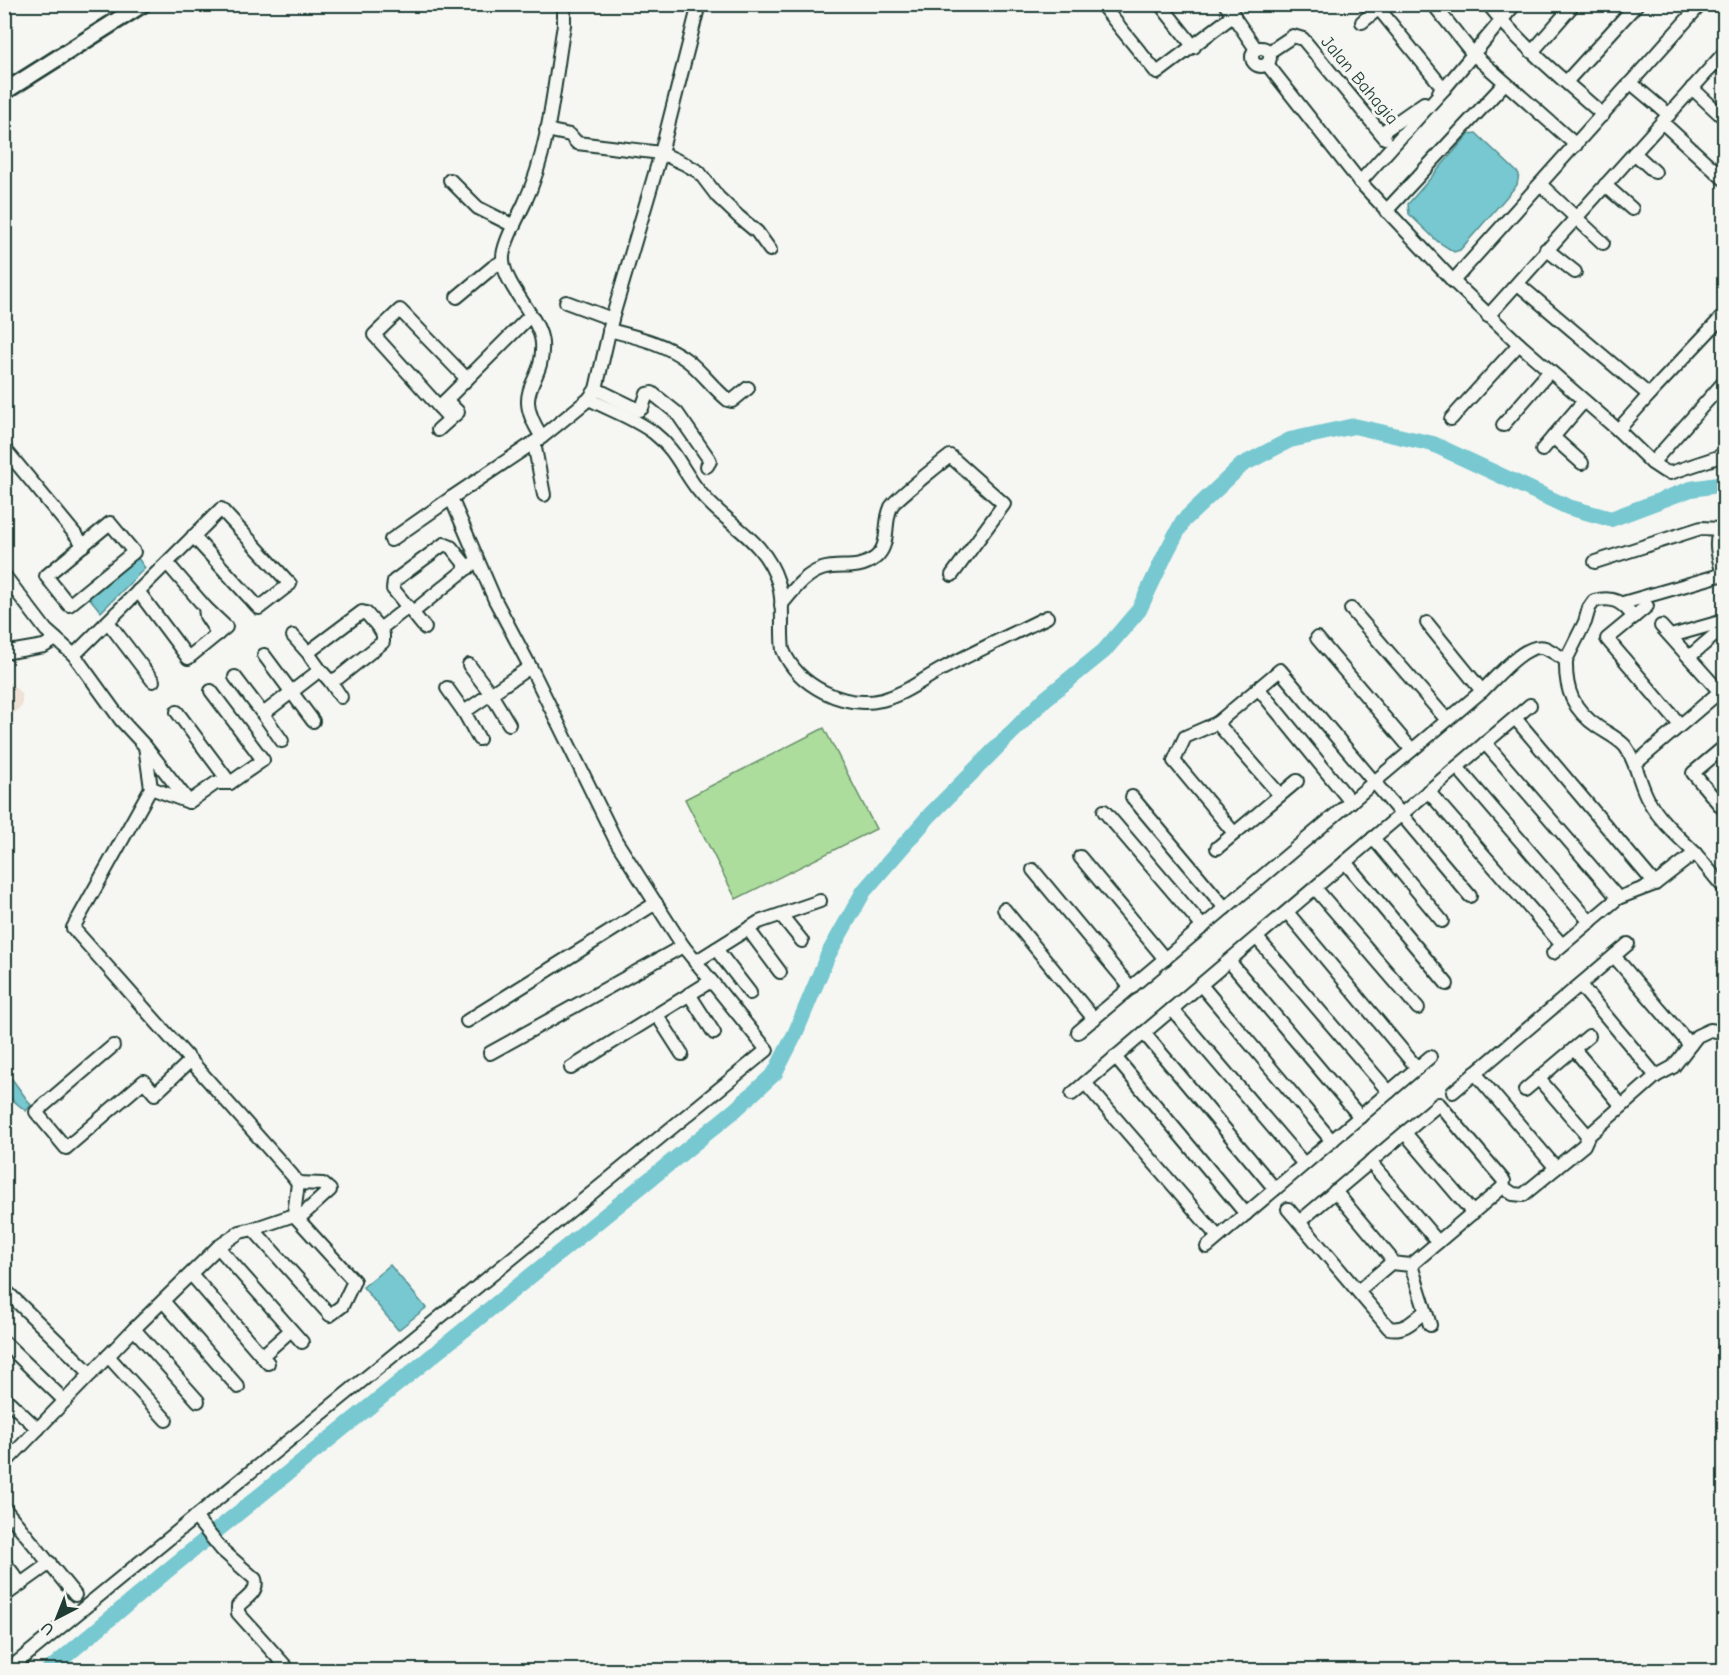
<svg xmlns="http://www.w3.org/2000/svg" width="1729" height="1675" font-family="'Comic Neue',sans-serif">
  <rect width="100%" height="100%" fill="#f6f6f2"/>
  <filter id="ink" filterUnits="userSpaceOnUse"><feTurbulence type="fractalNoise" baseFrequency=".0167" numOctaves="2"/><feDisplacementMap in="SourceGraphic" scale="12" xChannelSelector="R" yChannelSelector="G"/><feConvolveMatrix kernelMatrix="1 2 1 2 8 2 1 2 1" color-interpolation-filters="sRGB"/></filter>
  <g filter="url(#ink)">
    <path fill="#efe1d5" d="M4 678 22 694V706L5 721Z"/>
    <path fill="#acdd9d" stroke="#668d68" stroke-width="1.5" d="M824 728 876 829 736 899 685 799Z"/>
    <g fill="#77c8d0" stroke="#549092" stroke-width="1.5">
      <path d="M1476 133 1519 174 1517 185 1460 250 1454 252 1437 241 1409 214 1408 204 1469 134Z"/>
      <path d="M135 554 145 568 101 612 87 595Z"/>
      <path d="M4 1068 31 1105 26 1111 5 1094Z"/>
      <path d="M390 1265 426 1308 398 1330 363 1287Z"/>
    </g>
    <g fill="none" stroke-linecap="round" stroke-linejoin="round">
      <path stroke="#77c8d0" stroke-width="16" d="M49 1670 168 1570 734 1111 775 1073 795 1034 828 955 864 891 930 815 1045 699 1104 651 1139 610 1166 553 1183 521 1242 465 1290 440 1354 426 1433 444 1568 507 1611 519 1691 489 1724 484"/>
      <defs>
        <g id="minor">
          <path d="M1101 4 1157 73 1234 15"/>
          <path d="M1160 4 1194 47"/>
          <path d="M1225 4 1256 49"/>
          <path d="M1433 4 1473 54 1576 145"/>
          <path d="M1488 4C1521 46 1564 80 1603 115"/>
          <path d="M1379 9 1444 89 1439 92"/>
          <path d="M1362 22 1384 4"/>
          <circle cx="1261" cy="57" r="9"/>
          <path d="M1269 52 1293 36 1303 39 1385 138"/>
          <path d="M1532 52 1574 4"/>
          <path d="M1267 64 1360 182 1453 281 1519 344 1618 430 1652 463 1724 382"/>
          <path d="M1566 82 1637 4"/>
          <path d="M1631 83 1669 115"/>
          <path d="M1692 88 1724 118"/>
          <path d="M1663 123 1724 179"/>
          <path d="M546 130 570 135 577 143 661 153 685 164 699 172 718 197 739 217 757 232 770 250"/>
          <path d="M1381 133 1424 103"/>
          <path d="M1634 153 1655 172"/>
          <path d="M450 180 478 208 514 226"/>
          <path d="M1360 182 1444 89 1515 4"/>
          <path d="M1541 185 1603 243"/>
          <path d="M1605 185 1632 209"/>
          <path d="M1386 211 1505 83"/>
          <path d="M1546 249 1575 272"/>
          <path d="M1453 281 1701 4"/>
          <path d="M1518 284 1649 395 1724 315"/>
          <path d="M457 297 493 267 503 261"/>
          <path d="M566 302 612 319"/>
          <path d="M1488 316 1724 53"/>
          <path d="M609 330C636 337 665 343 688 361 702 372 713 388 728 400L732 401 748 388"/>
          <path d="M596 389 639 410 642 408 647 394 652 393 677 413 709 459 710 461 707 466"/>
          <path d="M589 399C610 410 634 418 654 433 676 450 682 470 698 490 725 525 763 536 778 582 785 603 780 628 783 650 798 686 844 709 882 700 905 694 923 679 944 668 978 650 1013 634 1047 617"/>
          <path d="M439 407 530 316"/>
          <path d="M450 419 374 335 400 310 467 379"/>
          <path d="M1451 419 1519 344"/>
          <path d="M1503 425 1549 372"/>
          <path d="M438 430 458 412 446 400"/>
          <path d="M1618 430 1649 395"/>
          <path d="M542 437 589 399 596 389 612 319 661 153 699 4"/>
          <path d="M1553 437 1582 463"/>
          <path d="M534 443 544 495"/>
          <path d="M4 448 84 545"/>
          <path d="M1542 450 1584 401"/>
          <path d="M1652 463 1664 471 1670 473 1724 455"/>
          <path d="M110 523 134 552 69 605 46 576Z"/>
          <path d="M391 540 451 498"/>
          <path d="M1595 562 1701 528 1720 529"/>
          <path d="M167 563 205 607 206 616 218 634"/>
          <path d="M4 575 46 630 74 655 121 720 145 746 189 802 216 783H230L263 760 211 691"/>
          <path d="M1723 575C1719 558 1711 538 1724 525"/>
          <path d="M138 591 188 658 226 627 205 607"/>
          <path d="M1623 603 1724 574"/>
          <path d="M781 605C793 591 804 575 822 569 841 563 856 572 875 558 891 545 883 524 891 507 894 500 941 463 950 456L1004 504 952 575"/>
          <path d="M1647 606 1607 639 1680 725"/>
          <path d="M1351 609 1447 720"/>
          <path d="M413 612 472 564"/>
          <path d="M108 622 153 681"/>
          <path d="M1427 623 1482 691"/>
          <path d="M1661 626 1720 692"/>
          <path d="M425 628 393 589 394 581 444 544 451 547 468 568"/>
          <path d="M293 636 309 654"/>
          <path d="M1671 636 1724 621"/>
          <path d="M1317 638 1412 750"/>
          <path d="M4 647 9 652 44 646 56 639"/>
          <path d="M74 655 221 509 290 584 259 608 193 536"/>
          <path d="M264 655 313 721"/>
          <path d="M1689 657 1724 627"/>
          <path d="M1566 660 1585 622 1589 608 1594 601C1614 596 1622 602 1634 617"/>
          <path d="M469 665 491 694 509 724"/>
          <path d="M320 670 310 656V651L362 612 366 613 380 629"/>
          <path d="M235 677 263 714"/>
          <path d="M330 681 341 697"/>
          <path d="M447 688 464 712"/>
          <path d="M1258 688 1351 802"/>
          <path d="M177 712 230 783"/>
          <path d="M1515 718 1655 884"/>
          <path d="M1217 723 1280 795"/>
          <path d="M479 739 464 712 530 667"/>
          <path d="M282 741 263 714 320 670 330 681 338 678 383 642V635L380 629 408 607"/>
          <path d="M1485 743 1618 898"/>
          <path d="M1724 747 1693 773 1724 810"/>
          <path d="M1635 764 1724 688"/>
          <path d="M1457 767 1590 922"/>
          <path d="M151 788 189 802"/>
          <path d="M1428 791 1562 945"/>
          <path d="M1132 797 1225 908"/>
          <path d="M1104 811 1203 927"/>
          <path d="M1234 833 1174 761 1185 737 1217 723 1280 670 1470 896"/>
          <path d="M1373 838 1442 921"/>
          <path d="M1217 848 1297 781"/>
          <path d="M1080 857 1165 959"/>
          <path d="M1345 862 1447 984"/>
          <path d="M1033 870 1131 988"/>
          <path d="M1315 888 1418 1008"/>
          <path d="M1004 909 1094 1019"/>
          <path d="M1287 912 1417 1068"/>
          <path d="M781 915 802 941"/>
          <path d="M748 929 780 972"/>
          <path d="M1257 938 1389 1092"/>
          <path d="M716 949 750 993"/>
          <path d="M1553 953 1618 898 1655 884 1695 853 1724 888"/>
          <path d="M1614 956 1690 1045"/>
          <path d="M1229 961 1360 1117"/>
          <path d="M695 962 759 922 820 901"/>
          <path d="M1201 985 1332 1141"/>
          <path d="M1580 985 1656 1076"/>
          <path d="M689 994 714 1033"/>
          <path d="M1172 1009 1304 1164"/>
          <path d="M657 1015 682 1054"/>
          <path d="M467 1021 656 903"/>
          <path d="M1078 1032 1482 691C1496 678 1526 641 1545 648 1552 651 1559 656 1566 660 1565 690 1573 710 1598 727 1607 733 1618 738 1625 746 1637 762 1639 784 1649 801 1660 821 1679 837 1695 853"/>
          <path d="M1144 1033 1275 1189"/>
          <path d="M113 1046 36 1112 66 1148 144 1081 155 1094 190 1061"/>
          <path d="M1574 1049 1622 1106"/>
          <path d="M490 1053 683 946"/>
          <path d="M1115 1057 1246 1214"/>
          <path d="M571 1068 711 981"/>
          <path d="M1475 1073 1556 1168"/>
          <path d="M1539 1079 1588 1136"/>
          <path d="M1085 1083 1218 1237"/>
          <path d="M1525 1090 1589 1036"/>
          <path d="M1453 1092 1628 944"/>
          <path d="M1072 1094 1530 705"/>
          <path d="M1405 1133 1473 1213"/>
          <path d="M1370 1162 1438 1242"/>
          <path d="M298 1183 323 1184 330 1190 298 1219"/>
          <path d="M1503 1187 1513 1194 1523 1195 1584 1145 1588 1136 1656 1076 1673 1067 1697 1036 1710 1030 1724 1032"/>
          <path d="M1335 1191 1390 1257 1391 1263"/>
          <path d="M1288 1209 1389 1328C1405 1331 1413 1321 1425 1311"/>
          <path d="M1299 1222 1439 1104 1504 1181 1503 1187 1411 1265 1391 1263 1358 1291"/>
          <path d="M253 1229 294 1215"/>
          <path d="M218 1247 302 1342"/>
          <path d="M1207 1247 1430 1057"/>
          <path d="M1411 1265 1430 1325"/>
          <path d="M191 1274 268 1363"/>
          <path d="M4 1289 91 1374"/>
          <path d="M163 1301 238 1387"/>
          <path d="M134 1329 198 1401"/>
          <path d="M4 1342 65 1401"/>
          <path d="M108 1356 166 1420"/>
          <path d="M262 1356 291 1330"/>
          <path d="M4 1397 38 1429"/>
          <path d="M4 1464 134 1329 218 1247 240 1232 253 1229 330 1315 342 1306 354 1281 294 1215 298 1183 292 1175 73 928 151 788 145 746"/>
          <path d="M4 1508 75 1595"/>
          <path d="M195 1517 222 1550 255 1579C259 1591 246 1598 238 1606V1613L289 1670"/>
          <path d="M4 1562 21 1584"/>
          <path d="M4 1596 50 1563"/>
          <path d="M8 1670 767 1050 683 946 616 841 534 674 495 600 451 498 542 437C509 387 545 386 542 343 540 317 506 289 503 261 501 246 519 216 525 202 550 148 554 83 564 25V4"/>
        </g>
        <path id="major" d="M4 92 143 4"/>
      </defs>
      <use href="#minor" stroke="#1f3d34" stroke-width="16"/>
      <use href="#major" stroke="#1f3d34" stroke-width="20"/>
      <use href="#minor" stroke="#f6f6f2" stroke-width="12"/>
      <use href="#major" stroke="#f6f6f2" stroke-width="15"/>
    </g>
  </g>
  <g text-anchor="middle" stroke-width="6" stroke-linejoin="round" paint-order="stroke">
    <g font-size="18" fill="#1f3d34" stroke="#f6f6f2">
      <text transform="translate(1360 80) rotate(50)" y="6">Jalan Bahagia</text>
    </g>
  </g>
  <rect width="1729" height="1675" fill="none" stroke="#f6f6f2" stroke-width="24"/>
  <rect x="12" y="12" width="1705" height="1651" fill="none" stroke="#1f3d34" stroke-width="2" filter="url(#ink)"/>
  <g transform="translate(57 1618) rotate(222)" stroke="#f6f6f2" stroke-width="4.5" paint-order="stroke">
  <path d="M0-4.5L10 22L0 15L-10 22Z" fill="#1f3d34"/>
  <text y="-9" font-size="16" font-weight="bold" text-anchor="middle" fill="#1f3d34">U</text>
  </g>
</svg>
